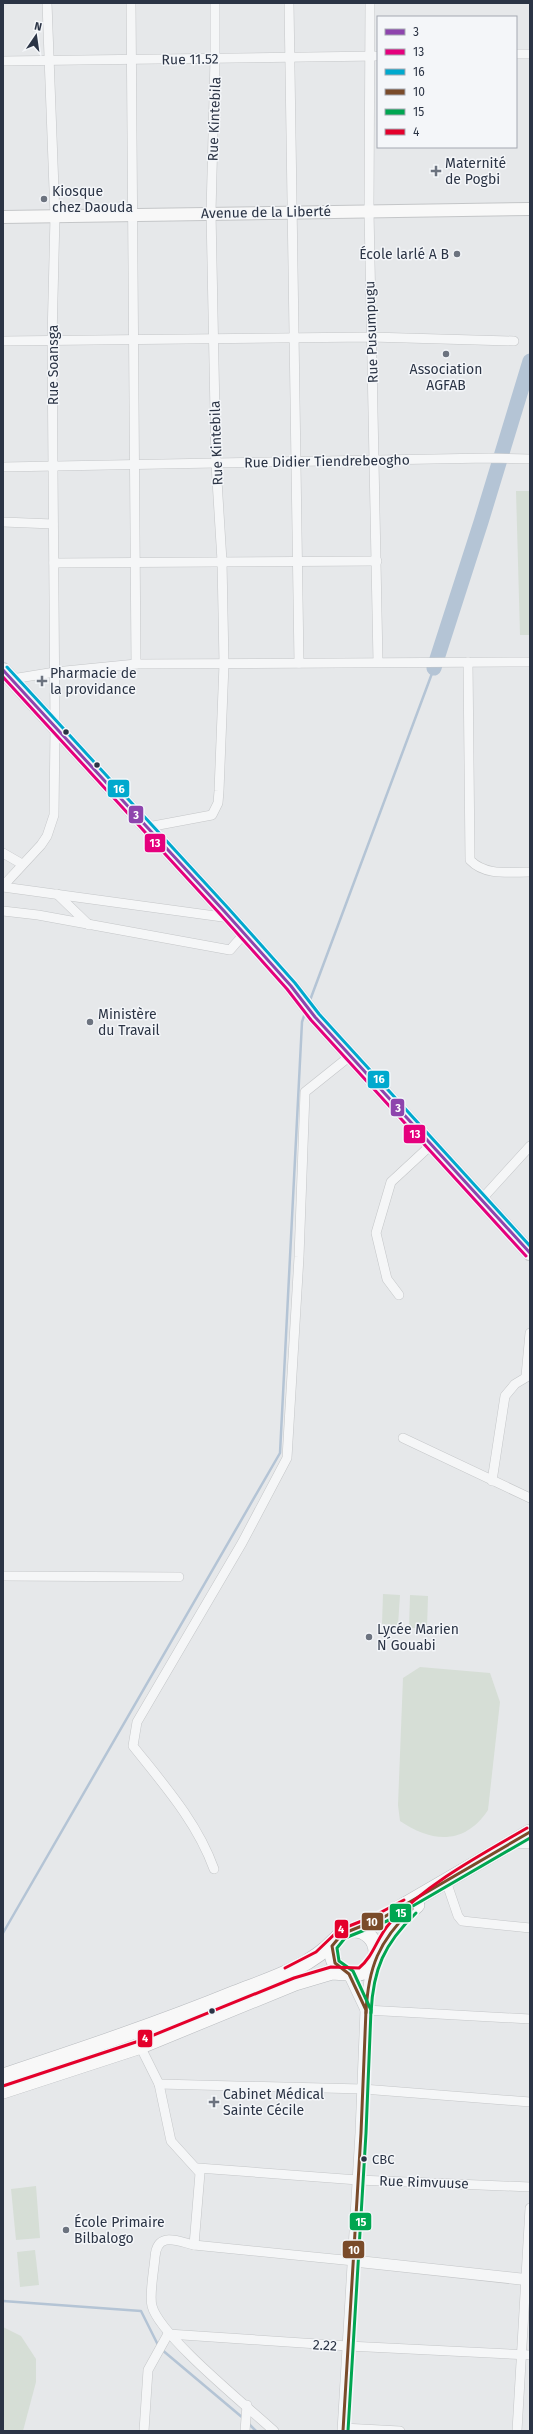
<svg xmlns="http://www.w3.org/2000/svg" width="533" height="2434" font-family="'Fira Sans',sans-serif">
  <rect width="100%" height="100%" fill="#e6e8ea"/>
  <g fill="#d6ded6">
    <path d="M516 491H530V635H520Z"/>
    <path d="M383 1594 400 1595 398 1625 382 1624Z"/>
    <path d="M410 1595 428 1596 427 1628H409Z"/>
    <path d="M420 1667 490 1673 500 1702 488 1810C465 1845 432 1843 400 1821L398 1805 403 1678Z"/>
    <path d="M36 2186 40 2238 16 2240 11 2189Z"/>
    <path d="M35 2250 39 2285 20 2287 17 2252Z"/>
    <path d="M3 2327 21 2336 36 2359V2382L23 2431H3Z"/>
  </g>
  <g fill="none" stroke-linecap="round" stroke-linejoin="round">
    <g stroke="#b4c4d5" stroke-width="2.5">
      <path d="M309 1003 434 668"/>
      <path d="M3 1933 280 1453 302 1022 305 1013"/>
      <path d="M3 2301 141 2311 158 2345"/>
      <path d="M161 2349 243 2418"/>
      <path d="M248 2423 256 2431"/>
    </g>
    <path stroke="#b4c4d5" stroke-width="15" d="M434 668 481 522 530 361"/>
    <defs>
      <g id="minor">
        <path d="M131 3 136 664"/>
        <path d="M289 3 299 663"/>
        <path d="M370 3 369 211 378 662"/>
        <path d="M516 54H530"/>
        <path d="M3 61 378 56"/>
        <path d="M3 341 371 337 514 341"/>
        <path d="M3 467 489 458 530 459"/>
        <path d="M3 522 53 524"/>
        <path d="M54 563 377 561"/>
        <path d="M468 662 470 860C485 876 509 872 530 872"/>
        <path d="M12 679 55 672 136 664 530 662"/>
        <path d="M148 827 212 815 218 803 219 791 224 664 222 561 216 464 211 212 215 59V3"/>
        <path d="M3 853 22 864"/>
        <path d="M3 886 41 845 47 836 54 815 55 727 52 339 55 216 47 3"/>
        <path d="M3 887 230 918"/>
        <path d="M57 894 89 925"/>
        <path d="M3 911 38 915 230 950 244 934"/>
        <path d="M481 1200 530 1146"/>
        <path d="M399 1295 387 1279 376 1233 391 1182 431 1145"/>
        <path d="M526 1376 530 1333"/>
        <path d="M403 1438 530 1498"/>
        <path d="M492 1481 505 1396 515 1384 530 1375"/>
        <path d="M3 1576 179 1577"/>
        <path d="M513 1843 530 1844"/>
        <path d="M214 1869C197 1822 164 1785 133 1746L137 1722 242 1543 287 1458 299 1257 305 1092 350 1056"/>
        <path d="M446 1881 458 1916 462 1921 530 1928"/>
        <path d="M366 2010 530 2019"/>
        <path d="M138 2042 159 2084 171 2141 200 2173 194 2245"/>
        <path d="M159 2084 363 2089 530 2102"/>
        <path d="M198 2168 358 2180 530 2187"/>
        <path d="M168 2334 348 2346 530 2355"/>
        <path d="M343 2428 400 2431"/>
        <path d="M144 2431 148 2370 168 2334"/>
        <path d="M245 2431 247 2405"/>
        <path d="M274 2431C247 2406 160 2336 152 2306 149 2295 154 2270 155 2257 157 2231 177 2241 194 2245L354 2261"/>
        <path d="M517 2431 530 2208"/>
      </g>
      <g id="tertiary">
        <path d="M349 1974 366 2010"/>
        <path d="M354 2261 530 2280"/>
        <path d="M343 2431 361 2133 366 2010 372 1964"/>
      </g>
      <path id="secondary" d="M3 217 530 209"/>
      <path id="primary" d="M3 670 224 911 291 986 315 1017 530 1253"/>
      <g id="trunk">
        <path d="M354 1930 384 1917 530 1832"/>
        <circle cx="354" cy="1952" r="22"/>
        <path d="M375 1956 393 1927 417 1905"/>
        <path d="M3 2076C81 2050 159 2024 235 1993 271 1979 309 1968 336 1939"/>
        <path d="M3 2091 141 2046 295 1983 332 1972 347 1973"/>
      </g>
    </defs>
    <use href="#minor" stroke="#c4c6c8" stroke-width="10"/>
    <use href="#tertiary" stroke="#c4c6c8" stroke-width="12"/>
    <use href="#secondary" stroke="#c4c6c8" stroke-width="14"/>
    <use href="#primary" stroke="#c2c5c8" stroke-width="16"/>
    <use href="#trunk" stroke="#b8bbbf" stroke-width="16"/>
    <use href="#minor" stroke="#f5f6f7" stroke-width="9"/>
    <use href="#tertiary" stroke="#f5f6f7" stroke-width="11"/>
    <use href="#secondary" stroke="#f8f8f8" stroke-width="12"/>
    <use href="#primary" stroke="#f8f8f8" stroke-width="14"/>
    <use href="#trunk" stroke="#f8f8f8" stroke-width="15"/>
    <defs>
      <path id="bus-1" d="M3 670 224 911 291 986 315 1017 530 1253"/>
      <path id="bus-2" d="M3 677 220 914 287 989 311 1020 526 1256"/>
      <path id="bus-3" d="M7 667 228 908 295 983 319 1014 530 1246"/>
      <g id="bus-4">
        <path d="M366 2013C368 1967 379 1941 412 1909"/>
        <path d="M343 2431 361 2133 366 2010 349 1974 335 1963 332 1946 342 1934 384 1917 530 1832"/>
      </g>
      <g id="bus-5">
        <path d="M371 2013C373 1969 384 1944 416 1913"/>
        <path d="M348 2431 366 2133 371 2010 353 1971 339 1961 337 1948 345 1938 387 1921 530 1838"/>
      </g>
      <g id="bus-6">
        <path d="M285 1968 316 1952 339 1930 372 1917 404 1900"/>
        <path d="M3 2086 139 2041 294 1978 331 1967 359 1968C374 1956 377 1937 390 1923 429 1882 479 1856 527 1828"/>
      </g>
    </defs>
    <use href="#bus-1" stroke="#f4f6f9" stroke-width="6"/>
    <use href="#bus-2" stroke="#f4f6f9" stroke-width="6"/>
    <use href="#bus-3" stroke="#f4f6f9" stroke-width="6"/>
    <use href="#bus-4" stroke="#f4f6f9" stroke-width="6"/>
    <use href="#bus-5" stroke="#f4f6f9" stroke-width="6"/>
    <use href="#bus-6" stroke="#f4f6f9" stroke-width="6"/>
    <use href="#bus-1" stroke="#8e44ad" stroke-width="3"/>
    <use href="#bus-2" stroke="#e5007d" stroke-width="3"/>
    <use href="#bus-3" stroke="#00a9ce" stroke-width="3"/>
    <use href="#bus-4" stroke="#7a4b2a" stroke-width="3"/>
    <use href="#bus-5" stroke="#00a651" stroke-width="3"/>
    <use href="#bus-6" stroke="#e4002b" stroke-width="3"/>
  </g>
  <g fill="#6c737f" stroke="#f4f6f9" stroke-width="1.5">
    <path d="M434 165h4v4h4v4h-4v4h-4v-4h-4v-4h4z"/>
    <circle cx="44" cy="199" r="4"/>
    <circle cx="457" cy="254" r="4"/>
    <circle cx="446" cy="354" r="4"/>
    <path d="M40 675h4v4h4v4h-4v4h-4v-4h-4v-4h4z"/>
    <circle cx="90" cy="1022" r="4"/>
    <circle cx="369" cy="1637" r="4"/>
    <path d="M212 2096h4v4h4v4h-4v4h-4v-4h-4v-4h4z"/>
    <circle cx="66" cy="2230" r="4"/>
  </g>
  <g fill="#2b3445" stroke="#f4f6f9" stroke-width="1.5">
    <circle cx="66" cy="732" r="3.5"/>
    <circle cx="97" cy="765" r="3.5"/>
    <circle cx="212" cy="2011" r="3.5"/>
    <circle cx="364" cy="2159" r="3.5"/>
  </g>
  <g text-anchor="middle" stroke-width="3" stroke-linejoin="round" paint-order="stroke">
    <g font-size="13" fill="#2b3445" stroke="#f4f6f9" text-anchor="start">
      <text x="372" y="2164">CBC</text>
    </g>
    <g font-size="14" fill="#2b3445" stroke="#f4f6f9">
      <text transform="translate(190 59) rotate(-1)" y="5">Rue 11.52</text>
      <text transform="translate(214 119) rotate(-88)" y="5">Rue Kintebila</text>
      <text transform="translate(266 212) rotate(-1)" y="5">Avenue de la Liberté</text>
      <text transform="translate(371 332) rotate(-92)" y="5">Rue Pusumpugu</text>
      <text transform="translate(53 365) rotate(-90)" y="5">Rue Soansga</text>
      <text transform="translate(216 443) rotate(-92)" y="5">Rue Kintebila</text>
      <text transform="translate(327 461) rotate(-1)" y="5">Rue Didier Tiendrebeogho</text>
      <text transform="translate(424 2182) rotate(2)" y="5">Rue Rimvuuse</text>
      <text transform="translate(325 2345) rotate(4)" y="5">2.22</text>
    </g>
    <g font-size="14" fill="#2b3445" stroke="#f4f6f9" text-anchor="start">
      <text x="445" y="168">Maternité<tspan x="445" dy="16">de Pogbi</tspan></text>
      <text x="52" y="196">Kiosque<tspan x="52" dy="16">chez Daouda</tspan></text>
      <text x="449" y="259" text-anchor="end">École larlé A B</text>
      <text x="446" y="374" text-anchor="middle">Association<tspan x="446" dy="16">AGFAB</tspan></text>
      <text x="50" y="678">Pharmacie de<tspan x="50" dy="16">la providance</tspan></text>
      <text x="98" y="1019">Ministère<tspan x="98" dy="16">du Travail</tspan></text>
      <text x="377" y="1634">Lycée Marien<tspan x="377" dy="16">N´Gouabi</tspan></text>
      <text x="223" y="2099">Cabinet Médical<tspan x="223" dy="16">Sainte Cécile</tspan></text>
      <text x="74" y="2227">École Primaire<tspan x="74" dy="16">Bilbalogo</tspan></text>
    </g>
  </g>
  <g stroke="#f4f6f9" stroke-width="1.5">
    <rect x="107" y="779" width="23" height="19" rx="4" fill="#00a9ce"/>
    <rect x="128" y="805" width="16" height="19" rx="4" fill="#8e44ad"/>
    <rect x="144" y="833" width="22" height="20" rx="4" fill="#e5007d"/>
    <rect x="367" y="1070" width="23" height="19" rx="4" fill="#00a9ce"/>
    <rect x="390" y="1098" width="15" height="19" rx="4" fill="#8e44ad"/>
    <rect x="403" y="1124" width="23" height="20" rx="4" fill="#e5007d"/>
    <rect x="389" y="1903" width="23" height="20" rx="4" fill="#00a651"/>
    <rect x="361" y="1912" width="23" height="19" rx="4" fill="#7a4b2a"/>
    <rect x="334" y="1919" width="15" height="20" rx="4" fill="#e4002b"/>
    <rect x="137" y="2029" width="16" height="19" rx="4" fill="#e4002b"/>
    <rect x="349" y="2212" width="23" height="19" rx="4" fill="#00a651"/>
    <rect x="342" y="2240" width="23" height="19" rx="4" fill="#7a4b2a"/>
  </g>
  <g font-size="11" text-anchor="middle" font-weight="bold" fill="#fff">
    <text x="119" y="793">16</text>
    <text x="136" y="819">3</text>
    <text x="155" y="847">13</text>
    <text x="379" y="1083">16</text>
    <text x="398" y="1112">3</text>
    <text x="415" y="1138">13</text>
    <text x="401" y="1917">15</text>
    <text x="372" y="1926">10</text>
    <text x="341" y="1933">4</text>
    <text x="145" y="2042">4</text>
    <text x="361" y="2226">15</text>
    <text x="354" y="2254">10</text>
  </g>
  <rect width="533" height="2434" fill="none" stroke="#2b3445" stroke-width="8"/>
  <rect x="377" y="16" width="140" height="132" fill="#f4f6f9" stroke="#a4a8b1"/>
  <rect x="385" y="29" width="20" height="6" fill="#8e44ad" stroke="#a4a8b1"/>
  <text x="413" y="36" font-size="12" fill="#2b3445">3</text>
  <rect x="385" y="49" width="20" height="6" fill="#e5007d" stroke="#a4a8b1"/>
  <text x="413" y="56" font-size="12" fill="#2b3445">13</text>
  <rect x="385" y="69" width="20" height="6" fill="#00a9ce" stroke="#a4a8b1"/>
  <text x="413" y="76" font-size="12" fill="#2b3445">16</text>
  <rect x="385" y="89" width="20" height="6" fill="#7a4b2a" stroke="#a4a8b1"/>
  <text x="413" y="96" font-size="12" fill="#2b3445">10</text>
  <rect x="385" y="109" width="20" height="6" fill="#00a651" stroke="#a4a8b1"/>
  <text x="413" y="116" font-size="12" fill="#2b3445">15</text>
  <rect x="385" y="129" width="20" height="6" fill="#e4002b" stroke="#a4a8b1"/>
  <text x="413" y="136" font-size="12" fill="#2b3445">4</text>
  <g transform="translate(36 36) rotate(13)" stroke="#f4f6f9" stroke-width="3" paint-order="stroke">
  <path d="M0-3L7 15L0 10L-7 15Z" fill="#2b3445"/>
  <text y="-6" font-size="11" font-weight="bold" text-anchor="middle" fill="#2b3445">N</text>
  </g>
</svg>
